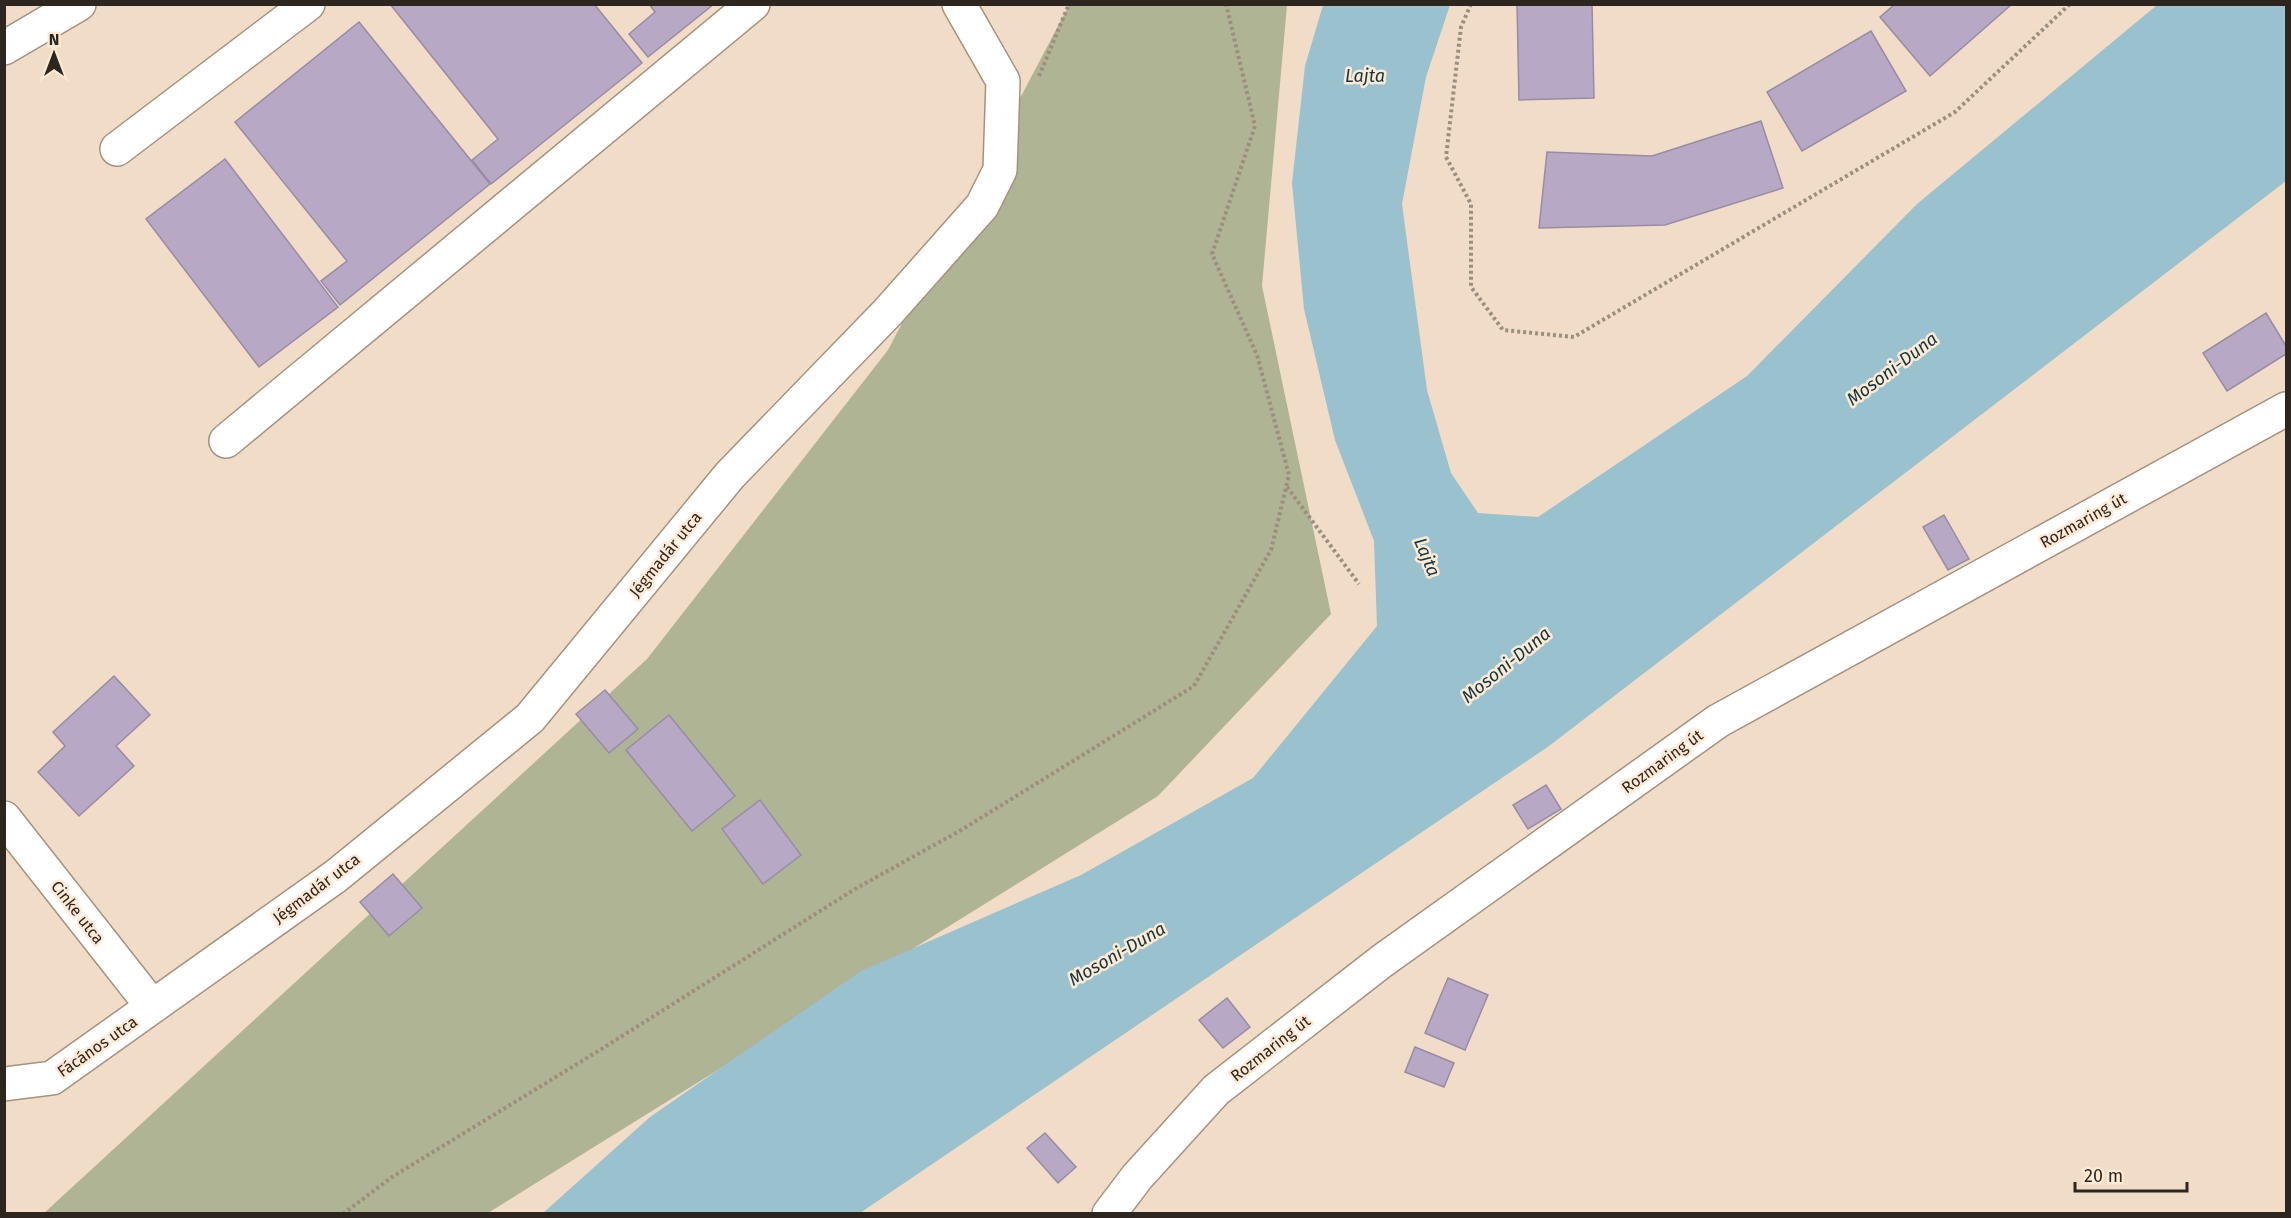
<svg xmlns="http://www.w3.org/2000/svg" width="2291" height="1218" font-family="'Fira Sans',sans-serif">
  <rect width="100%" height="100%" fill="#f1ddc7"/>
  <path fill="#afb494" d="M1069 5H1287L1262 286 1331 614 1158 796 488 1213 43 1214 647 659 888 350Z"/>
  <path fill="#9ac1ce" d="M1323 5H1450L1426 77 1402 204 1427 390 1451 473 1478 513 1538 517 1747 376 1917 204 2157 5H2286V181L1549 746 860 1213H543L650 1117 861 971 1081 875 1253 778 1377 626 1374 541 1335 440 1304 309 1292 183 1305 66Z"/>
  <g fill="#b7a8c6" stroke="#978ca3" stroke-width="1.5">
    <path d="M390 4H594L642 63 491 184 472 160 498 139Z"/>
    <path d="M649 4H714L648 57 629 34 655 12Z"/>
    <path d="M1517 4H1592L1594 98 1519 100Z"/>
    <path d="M1895 4H2012L1930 76 1880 17Z"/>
    <path d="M359 22 490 184 340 305 321 281 347 261 235 122Z"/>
    <path d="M1871 31 1906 91 1802 151 1767 92Z"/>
    <path d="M1761 121 1783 188 1665 225 1539 228 1547 152 1652 156Z"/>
    <path d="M225 159 338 307 259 367 146 219Z"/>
    <path d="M2266 313 2286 346V354L2227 391 2203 353Z"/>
    <path d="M1944 515 1969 559 1948 570 1923 527Z"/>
    <path d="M114 676 150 715 116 746 134 766 79 816 38 772 65 746 53 732Z"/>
    <path d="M605 690 638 729 609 753 576 714Z"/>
    <path d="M669 715 735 796 692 831 626 750Z"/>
    <path d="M1546 785 1561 809 1528 829 1513 805Z"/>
    <path d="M760 800 801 855 763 884 722 829Z"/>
    <path d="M393 874 422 908 389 936 360 902Z"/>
    <path d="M1448 978 1488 995 1465 1050 1425 1033Z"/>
    <path d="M1227 998 1250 1027 1223 1048 1199 1020Z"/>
    <path d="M1415 1047 1454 1063 1444 1087 1405 1072Z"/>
    <path d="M1045 1133 1076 1167 1058 1183 1027 1148Z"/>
  </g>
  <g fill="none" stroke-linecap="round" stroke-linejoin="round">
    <defs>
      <g id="minor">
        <path d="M4 48 79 4"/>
        <path d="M117 149 308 4"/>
        <path d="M226 441 753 4"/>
        <path d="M4 818 152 1006"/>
        <path d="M4 1084 52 1078 336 876 530 718 730 475 888 312 982 206 1000 170 1003 81 959 4"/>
        <path d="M1109 1214 1137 1177 1216 1090 1382 961 1718 721 2286 409"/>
      </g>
    </defs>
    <use href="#minor" stroke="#a5927e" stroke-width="36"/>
    <g stroke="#9c8e7e" stroke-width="4" stroke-dasharray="3 3" stroke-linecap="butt">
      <path d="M1471 4 1461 27 1446 157 1471 204V287L1503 330 1574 337 1955 112 2070 4"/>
      <path d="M1039 76 1069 4"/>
      <path d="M1287 487 1359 584"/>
      <path d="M343 1214 392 1177 600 1050 855 889 963 829 1194 686 1271 550 1289 475 1257 355 1212 254 1255 126 1226 4"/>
    </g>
    <use href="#minor" stroke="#fff" stroke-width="33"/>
  </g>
  <g text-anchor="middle" stroke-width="5" stroke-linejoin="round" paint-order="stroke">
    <g font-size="16" fill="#2d261e" stroke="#feead4">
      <text transform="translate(2083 520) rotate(-29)" y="6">Rozmaring út</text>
      <text transform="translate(665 554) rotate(-51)" y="6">Jégmadár utca</text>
      <text transform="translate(1662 761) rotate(-36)" y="6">Rozmaring út</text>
      <text transform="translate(316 888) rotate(-37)" y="6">Jégmadár utca</text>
      <text transform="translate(78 912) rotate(52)" y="6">Cinke utca</text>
      <text transform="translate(97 1046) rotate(-35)" y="6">Fácános utca</text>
      <text transform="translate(1270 1048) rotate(-38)" y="6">Rozmaring út</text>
    </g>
    <g font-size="18" font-style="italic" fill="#103640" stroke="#feead4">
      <text x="1365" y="82">Lajta</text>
      <text transform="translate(1892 369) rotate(-37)" y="6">Mosoni-Duna</text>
      <text transform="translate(1427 557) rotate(67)" y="6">Lajta</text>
      <text transform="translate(1506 665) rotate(-39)" y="6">Mosoni-Duna</text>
      <text transform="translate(1117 954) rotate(-30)" y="6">Mosoni-Duna</text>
    </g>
  </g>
  <rect width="2291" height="1218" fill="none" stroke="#2d261e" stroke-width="12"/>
  <g transform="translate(54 54)" stroke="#feead4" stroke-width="4.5" paint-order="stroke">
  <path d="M0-4.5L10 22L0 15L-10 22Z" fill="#2d261e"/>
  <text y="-9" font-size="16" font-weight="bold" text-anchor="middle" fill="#2d261e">N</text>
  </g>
  <path d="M2075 1182v9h112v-9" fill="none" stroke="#2d261e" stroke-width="3"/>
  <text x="2084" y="1182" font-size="18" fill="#2d261e" stroke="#feead4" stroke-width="4.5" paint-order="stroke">20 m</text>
</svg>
